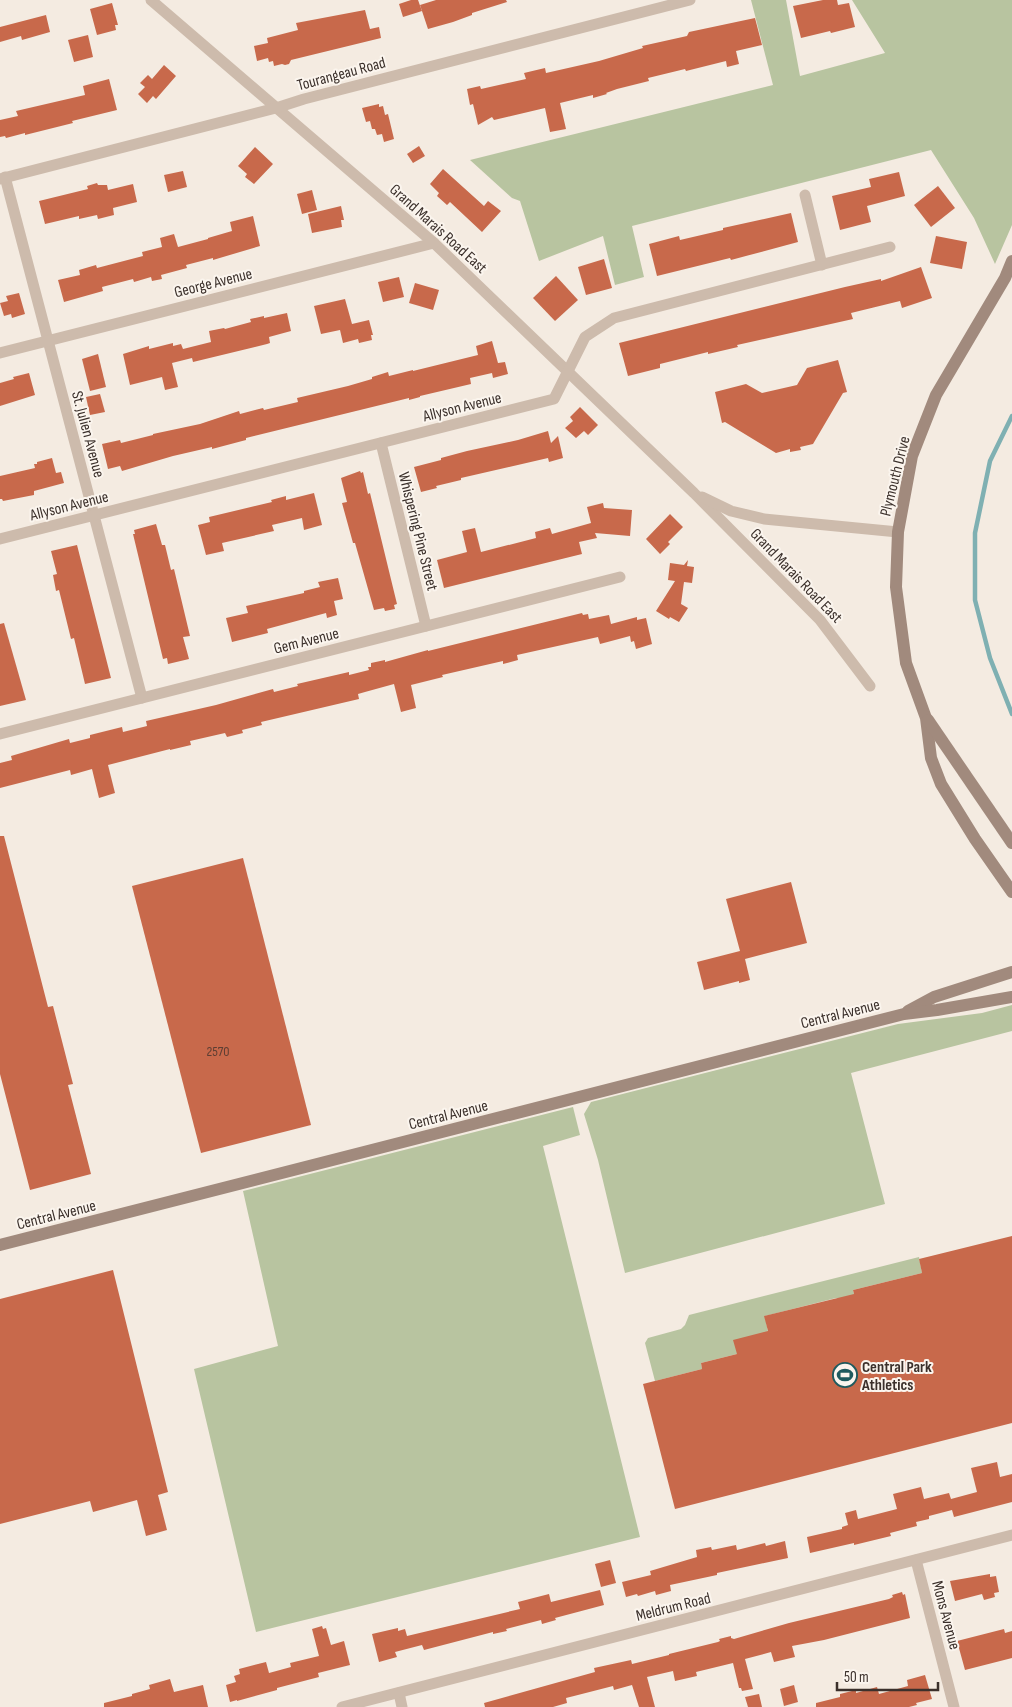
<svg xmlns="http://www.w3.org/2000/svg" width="1012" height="1707" font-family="'Sofia Sans Condensed',sans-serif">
  <rect width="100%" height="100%" fill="#f4ebe1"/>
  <g fill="#b8c4a0">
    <path d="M751 0H786L800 76 885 53 852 0H1012V225L995 264 974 218 931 150 632 226 644 277 615 285 603 236 539 261 520 201 512 198 470 160 773 85Z"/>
    <path d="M1012 1005V1031L851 1073 885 1204 625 1273 598 1160 584 1114 591 1102 898 1024 982 1013Z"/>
    <path d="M573 1107 580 1135 543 1146 640 1537 256 1632 194 1369 278 1346 243 1191Z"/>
    <path d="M919 1257 922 1273 853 1290 855 1298H836L765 1316 768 1332 737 1354 701 1363 702 1369 655 1381 645 1343 648 1338 681 1329 685 1325 689 1315Z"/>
  </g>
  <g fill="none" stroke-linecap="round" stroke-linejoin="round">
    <path stroke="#7fb0b2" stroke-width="4.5" d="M1012 416 990 461 975 533V600L990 658 1012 714"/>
  </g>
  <g fill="#c8694b">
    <path d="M411 0H418L422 11 403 17 399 4Z"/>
    <path d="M436 0H506L507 2 472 13V15L453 22 428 29 420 5Z"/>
    <path d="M823 0H837L838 5 849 3 855 27 831 33 830 31 801 38 793 6Z"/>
    <path d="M112 3 118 25H115L116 30 97 35 90 9Z"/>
    <path d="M365 10 370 29 379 27 381 38 291 60 289 64 285 65 282 64 274 66 273 61 269 62 268 58 257 61 254 46 268 43 267 38 298 30 296 23Z"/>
    <path d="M46 15 50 32 22 40 21 36 0 42V27Z"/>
    <path d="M755 18 762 45 736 51 739 64 727 67 726 61 686 71 685 69 648 78 649 81 617 89 606 93 607 94 593 98V95L560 103 566 129 550 132 545 108 494 120 492 117 478 125 473 104 470 105 467 89 480 86 481 89 526 79 524 73 545 68 546 73 599 61 643 48 642 46 687 36 689 32Z"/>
    <path d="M88 35 93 57 74 62 68 40Z"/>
    <path d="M164 65 176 76 156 99 153 96 147 103 138 94 145 87 140 83 148 75 152 79Z"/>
    <path d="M109 79 117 110 72 121 73 123 25 135V133L6 138 5 136 0 137V120L18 116 16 111 85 95 83 86Z"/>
    <path d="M379 104V107L383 106 385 115 388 114 394 139 384 142 382 134 377 135 375 129H372L370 121 366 122 362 108Z"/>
    <path d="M419 146 425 156 413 163 407 154Z"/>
    <path d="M255 147 273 164 254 184 245 177 247 174 238 166Z"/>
    <path d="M443 169 484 206 488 201 501 211 482 232 450 202 447 205 437 196 439 193 430 184Z"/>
    <path d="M183 171 187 187 168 192 164 175Z"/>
    <path d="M899 172 905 196 867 206 871 222 840 230 832 196 871 187 869 179Z"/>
    <path d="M97 183 98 185H107L108 190 133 184 137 202 113 208 114 215 98 219 97 215 79 219V216L45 224 39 201 88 189 87 186Z"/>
    <path d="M938 186 955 208 931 227 914 205Z"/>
    <path d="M312 190 317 210 302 214 297 194Z"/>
    <path d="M341 206 344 220H341L342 227 312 233 308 214Z"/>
    <path d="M791 213 798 242 731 260 730 258 657 276 649 244 679 236 680 240 723 230V228Z"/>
    <path d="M253 216 260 246 213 260V258L186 265 187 268 161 275 162 279 152 281 151 277 134 282 133 279 102 287 103 291 64 302 58 280 80 275 79 270 96 265 97 268 143 256 142 252 162 247 160 238 174 234 178 247 208 239V238L232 231 230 222Z"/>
    <path d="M936 236 967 242 962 269 930 263Z"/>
    <path d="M604 259 612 288 586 295 578 267Z"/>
    <path d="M921 267 932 298 902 308 900 301 851 313 853 319 737 345 738 347 708 354V352L660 364V368L628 376 619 343 845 287 881 279V281Z"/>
    <path d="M556 276 578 300 555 321 533 298Z"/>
    <path d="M399 277 404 297 383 302 378 282Z"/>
    <path d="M415 283 439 290 433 310 409 303Z"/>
    <path d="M19 293 25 314 12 318 11 314 4 316 0 303 8 301 6 296Z"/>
    <path d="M345 299 352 324 369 320 373 335H371L372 340 359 343 358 339 343 343 340 330 321 334 314 306Z"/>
    <path d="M287 313 291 331 269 337 270 343 267 344 193 362 192 358 172 363 178 387 165 390 162 377 130 385 123 354 149 346V349L173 343V346L181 344 183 349 211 342 209 331 224 328 225 329 251 322 250 319 264 316V318Z"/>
    <path d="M492 341 498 363 505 362 508 374 493 378 492 373 470 378 471 384 420 396V397L409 400V398L246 438V440L212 449V447L173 456 122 471 120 466 108 469 102 444 120 440 121 443 153 435V434L200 424 239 411 240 414 263 408 264 410 298 402 297 398 348 386 372 379V377L388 372 389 376 413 370V371L478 355 476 346Z"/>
    <path d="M98 354 106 387 90 391 82 359Z"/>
    <path d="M838 360 847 392 843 393 813 444 800 447 801 450 790 452V449L776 453 725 422 722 423 715 392 746 384 762 393 797 385 807 368Z"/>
    <path d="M29 373 35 395 0 406V383L14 379 13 377Z"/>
    <path d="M100 394 105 412 90 415 86 397Z"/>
    <path d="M580 407 598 425 588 435 584 431 576 438 565 428 573 421 570 417Z"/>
    <path d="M548 431 551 443 558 436 563 458 549 462 548 458 461 478V480L436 486 437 488 421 492 414 467 441 460V458L467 451 518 440Z"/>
    <path d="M52 458 56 473 61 472 64 483 34 491V495L3 501 2 499H0V476L35 468 34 464H37V462Z"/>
    <path d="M360 471 361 473 363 472 368 494 370 493 397 604 394 605 395 609 385 611 384 608 374 610 355 543H353L342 503 347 502 341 478Z"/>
    <path d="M314 493 322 525 304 530 302 518 272 525 274 531 222 543 224 551 206 555 198 525 210 522 209 517 272 502 271 500 286 496V500Z"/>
    <path d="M603 503 604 508 632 510 630 536 595 533 597 538 579 542 582 554 444 588 437 560 467 552 462 531 475 528 481 552 536 538 535 532 550 528 552 534 591 523 587 507Z"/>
    <path d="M670 514 683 527 668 542 670 544 660 554 646 539Z"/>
    <path d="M156 524 162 545H165L171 570 174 569 190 636 183 637 189 659 168 664 167 658 163 659 133 534H135L134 530Z"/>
    <path d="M77 545 111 678 85 684 74 638 71 639 59 590 56 591 53 575 57 574 51 551Z"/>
    <path d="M688 560 687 566 694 567 692 583 684 582 681 604 688 608 679 622 670 617 669 619 656 611 675 581 668 580 670 563 684 565Z"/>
    <path d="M338 578 343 599 334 601 337 615 327 618 326 613 267 629 268 633 232 642 226 618 248 613 246 606 304 593V591L320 587 318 582Z"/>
    <path d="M582 613 583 615 588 614 589 619 609 615 611 624 637 617V620L646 618 652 644 636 649 634 641 631 642 630 636 600 644 598 637 517 655 518 660 503 664V661L442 675 443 677 411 685 416 708 401 712 394 684 365 692 358 694 359 699 261 722 262 725 242 730 243 733 227 737 225 733 190 741 191 745 170 750V749L108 765 115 793 99 798 92 769 71 775 70 770 0 788V763L12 760 11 756 69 739 70 743 90 738V735L122 727 123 732 147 726 146 721 216 705 273 689 274 692 298 686 297 684 349 672V675L369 670 368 667H371V663L385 660V662L428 650V651Z"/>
    <path d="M4 623 26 700 0 706V624Z"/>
    <path d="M0 836H4L48 1007 53 1006 73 1084 68 1085 91 1174 30 1190 0 1074Z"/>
    <path d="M243 858 311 1125 201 1153 132 886Z"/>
    <path d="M791 882 807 943 745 959 750 980 739 983V981L704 990 697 962 740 951 726 899Z"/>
    <path d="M1012 1236V1423L675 1509 643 1384 702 1369 701 1363 737 1354 733 1340 768 1331 764 1316 854 1294 853 1290 922 1273 919 1259Z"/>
    <path d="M113 1270 168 1492 158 1495 167 1530 146 1536 137 1500 93 1512 90 1501 0 1524V1299Z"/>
    <path d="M997 1462 1000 1477 1012 1474V1502L954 1517 952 1510 929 1516V1519L916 1522 917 1526 890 1533 891 1536 854 1545V1543L810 1553 807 1537 842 1529V1527L848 1525 845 1513 856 1510 858 1519 897 1509 893 1494 921 1487 924 1499 949 1493 951 1499 977 1492 971 1468Z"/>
    <path d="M785 1541 788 1558 717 1573V1575L670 1585 671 1591 656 1595 655 1591 638 1596 637 1594 626 1597 622 1582 651 1575 650 1571 697 1557 696 1550 711 1547 712 1550 736 1545 737 1550 765 1543 766 1546Z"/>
    <path d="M610 1560 616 1583 601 1587 595 1564Z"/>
    <path d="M990 1574V1577L996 1576 999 1592 994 1593 995 1597 984 1600 982 1594 955 1601 950 1581Z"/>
    <path d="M600 1590 604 1605 555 1618 556 1620 542 1624 541 1620 506 1629 507 1631 493 1634V1632L424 1650 422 1645 395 1652 397 1657 379 1662 372 1634 398 1628V1631L405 1629 407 1636 520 1609 518 1602 549 1594 551 1602Z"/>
    <path d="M902 1592 903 1595 905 1594 910 1618 824 1640 792 1646 795 1657 774 1662 771 1652 745 1659 753 1689 742 1691 741 1688H739L733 1663 696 1672 697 1676 675 1681 673 1671 647 1677 655 1707H639L632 1685 614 1690 613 1686 574 1696 566 1698 567 1703 553 1707H485L484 1703 595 1672 594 1668 631 1660 632 1664 669 1655V1654L718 1642 720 1641 719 1639 731 1636V1638L734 1639 789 1623 889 1599 893 1597 892 1595Z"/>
    <path d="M322 1626 323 1629 326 1628 331 1645 344 1641 350 1665 318 1673 319 1677 277 1688V1690L237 1701V1700L230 1702 226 1685 236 1682 234 1676 240 1674 239 1669 266 1662 269 1673 291 1667 290 1663 319 1656 312 1629Z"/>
    <path d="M1004 1629 1005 1633 1012 1631V1658L965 1670 957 1641Z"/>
    <path d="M925 1675 932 1699 916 1703 917 1705 909 1707H816V1703L840 1697V1694L856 1690V1693L877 1687 879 1694 908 1686 907 1680Z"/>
    <path d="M170 1679 174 1692 203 1685 208 1707H104V1703L132 1696V1694L150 1689 149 1685Z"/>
    <path d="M794 1685 798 1702 784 1706 780 1689Z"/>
    <path d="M759 1694 762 1707H748L745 1697Z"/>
  </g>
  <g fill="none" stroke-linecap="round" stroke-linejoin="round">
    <g stroke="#cdbbac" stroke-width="11">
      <path d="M151 0 434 243 694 493 820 620 870 686"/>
      <path d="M5 177 142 698"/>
      <path d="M0 179 276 108 304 99 690 0"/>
      <path d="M805 195 822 265"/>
      <path d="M0 353 434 243"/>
      <path d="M381 443 426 626"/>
      <path d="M702 497 731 511 764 519 898 532"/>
      <path d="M0 539 554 399 585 337 614 318 890 247"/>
      <path d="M0 734 620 577"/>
      <path d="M916 1560 954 1707"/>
      <path d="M399 1693 402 1707"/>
      <path d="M342 1707 1012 1535"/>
    </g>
    <g stroke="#a18a7d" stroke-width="12">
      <path d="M1012 261 1005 278 936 395 912 456 898 532 896 587 906 663 926 718 931 758 941 784 975 839 1012 892"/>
      <path d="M928 720 1012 843"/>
      <path d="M908 1011 934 997 1012 972"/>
      <path d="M0 1245 904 1014 937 1010 1012 997"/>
    </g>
  </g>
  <defs>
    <symbol id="stadium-ring" viewBox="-11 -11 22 22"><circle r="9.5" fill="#fbf5ee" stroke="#1f5a5e" stroke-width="1.5"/><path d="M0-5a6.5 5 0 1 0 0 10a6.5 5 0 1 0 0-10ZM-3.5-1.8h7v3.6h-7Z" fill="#1f5a5e"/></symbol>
  </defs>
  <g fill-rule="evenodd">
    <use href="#stadium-ring" x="831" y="1361" width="28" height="28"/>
  </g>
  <g text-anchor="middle" stroke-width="4" stroke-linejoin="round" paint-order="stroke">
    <g font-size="14" fill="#5e3e33">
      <text x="218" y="1056">2570</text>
    </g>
    <g font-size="16" fill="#3b302b" stroke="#fbf5ee">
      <text transform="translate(341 73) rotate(-15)" y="6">Tourangeau Road</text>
      <text transform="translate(439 228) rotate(42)" y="6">Grand Marais Road East</text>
      <text transform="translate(213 282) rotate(-14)" y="6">George Avenue</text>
      <text transform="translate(462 406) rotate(-14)" y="6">Allyson Avenue</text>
      <text transform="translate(89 434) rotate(75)" y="6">St. Julien Avenue</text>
      <text transform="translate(894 476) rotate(-76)" y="6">Plymouth Drive</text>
      <text transform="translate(69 505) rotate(-14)" y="6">Allyson Avenue</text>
      <text transform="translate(419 531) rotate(76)" y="6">Whispering Pine Street</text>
      <text transform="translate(797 575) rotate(46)" y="6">Grand Marais Road East</text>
      <text transform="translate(306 640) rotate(-14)" y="6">Gem Avenue</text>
      <text transform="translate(840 1013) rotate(-14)" y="6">Central Avenue</text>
      <text transform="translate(448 1114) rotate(-14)" y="6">Central Avenue</text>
      <text transform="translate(56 1214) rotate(-14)" y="6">Central Avenue</text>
      <text transform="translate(673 1606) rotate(-14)" y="6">Meldrum Road</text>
      <text transform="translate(947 1615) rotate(75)" y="6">Mons Avenue</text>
    </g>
    <g font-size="16" font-weight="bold" fill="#3b302b" stroke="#fbf5ee" text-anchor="start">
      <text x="862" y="1372">Central Park<tspan x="862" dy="18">Athletics</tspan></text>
    </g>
  </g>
  <path d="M837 1682v8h101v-8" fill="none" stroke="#3b302b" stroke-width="2.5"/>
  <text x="844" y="1682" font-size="15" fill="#3b302b" stroke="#fbf5ee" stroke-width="4" paint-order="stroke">50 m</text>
</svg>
